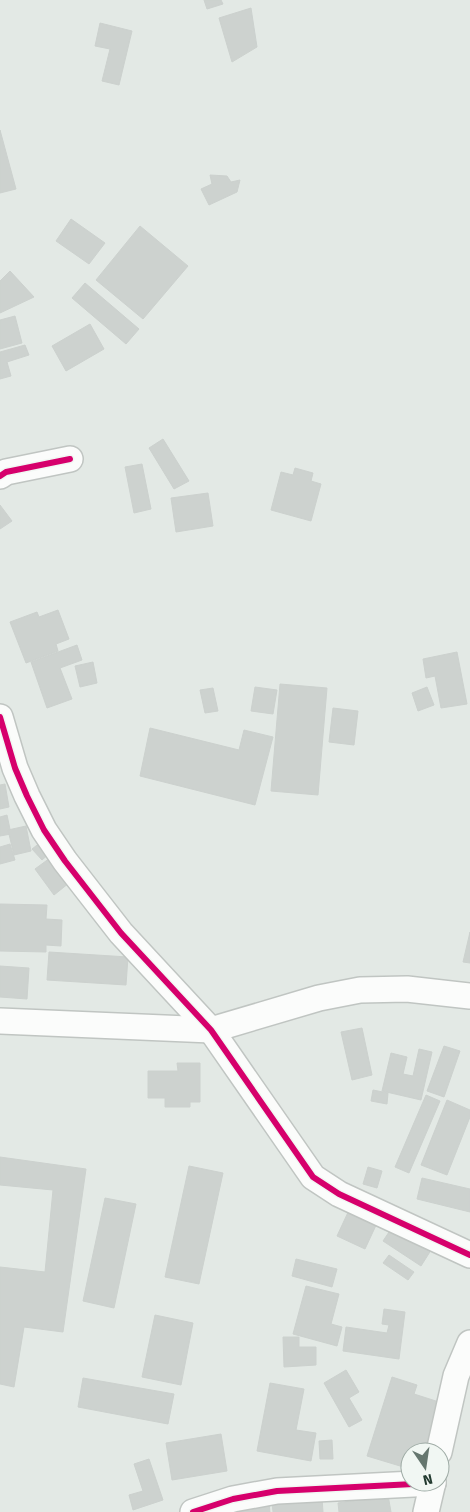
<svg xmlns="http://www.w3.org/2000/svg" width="470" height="1512" font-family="'Fira Sans',sans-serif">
  <rect width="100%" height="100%" fill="#e3e9e5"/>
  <g fill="#cdd2cf" stroke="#ccd1ce">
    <path d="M204 0H221L223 4 207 9Z"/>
    <path d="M251 8 257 47 232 62 219 18Z"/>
    <path d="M100 23 132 31 119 85 102 81 110 49 95 46Z"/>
    <path d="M0 130 16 189 0 193Z"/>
    <path d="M210 175 227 176 231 182 240 180 237 192 209 205 201 189 212 184Z"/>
    <path d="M71 219 105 243 89 264 56 241Z"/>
    <path d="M140 226 188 266 143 319 96 280Z"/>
    <path d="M10 271 34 297 0 313V281Z"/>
    <path d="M85 283 139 329 126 344 72 298Z"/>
    <path d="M15 316 22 343 0 349V320Z"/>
    <path d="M90 324 104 349 66 371 52 346Z"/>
    <path d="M25 345 29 355 7 362 11 376 0 379V352Z"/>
    <path d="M163 439 189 481 174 489 149 448Z"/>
    <path d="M142 464 151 509 134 513 125 467Z"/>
    <path d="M295 468 313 473 311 481 321 484 311 521 271 510 281 472 293 475Z"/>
    <path d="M208 493 213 526 176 532 171 498Z"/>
    <path d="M0 505 12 521 0 529Z"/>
    <path d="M58 610 69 639 56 644 58 651 26 663 10 622 37 612 39 617Z"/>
    <path d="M77 645 82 660 60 668 72 699 47 708 31 662Z"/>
    <path d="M457 652 467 704 441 708 435 676 426 678 423 659Z"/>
    <path d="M93 662 97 683 80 687 75 666Z"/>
    <path d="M280 684 327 688 318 795 271 791Z"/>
    <path d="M255 687 277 690 273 714 251 711Z"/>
    <path d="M427 687 434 705 418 711 412 693Z"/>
    <path d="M213 688 218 711 205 713 200 690Z"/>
    <path d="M333 708 358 711 354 745 329 742Z"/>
    <path d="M150 728 239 750 244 730 273 737 255 805 140 776Z"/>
    <path d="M5 784 9 807 0 809V785Z"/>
    <path d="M7 815 11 834 0 836V817Z"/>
    <path d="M26 826 31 851 14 855 8 830Z"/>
    <path d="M41 842 51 852 42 860 32 849Z"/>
    <path d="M10 844 15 860 0 864V847Z"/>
    <path d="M50 858 69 883 54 895 35 869Z"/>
    <path d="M0 904 47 905 46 919 62 920 61 946 46 945V952L0 951Z"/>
    <path d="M470 932V963L463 962Z"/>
    <path d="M49 952 128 957 126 985 47 980Z"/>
    <path d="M0 966 29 968 27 999 0 997Z"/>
    <path d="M362 1028 372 1075 352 1080 341 1032Z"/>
    <path d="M444 1046 460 1051 444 1097 427 1091Z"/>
    <path d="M419 1049 432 1052 421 1100 382 1091 391 1053 407 1057 403 1074 413 1076Z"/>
    <path d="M177 1063H200V1102H190V1107H165V1098H148V1071H178Z"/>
    <path d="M373 1090 388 1093 387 1104 371 1101Z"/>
    <path d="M426 1095 440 1101 409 1173 395 1167Z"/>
    <path d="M447 1100 470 1110V1117L447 1175 421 1165Z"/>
    <path d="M0 1157 86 1169 63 1332 24 1327 14 1387 0 1384V1267L45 1272 53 1190 0 1185Z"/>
    <path d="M189 1166 223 1173 199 1284 165 1277Z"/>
    <path d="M368 1167 382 1171 377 1188 363 1184Z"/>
    <path d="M422 1178 470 1189V1212L417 1199Z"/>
    <path d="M105 1198 136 1204 114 1308 83 1301Z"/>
    <path d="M350 1208 378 1221 365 1249 337 1236Z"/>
    <path d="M395 1223 433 1247 421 1266 383 1241Z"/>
    <path d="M389 1255 414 1272 408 1280 383 1263Z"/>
    <path d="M296 1259 337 1269 332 1287 292 1276Z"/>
    <path d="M306 1286 339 1294 331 1324 342 1327 337 1346 293 1334Z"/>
    <path d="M384 1309 405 1312 399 1359 343 1351 346 1327 387 1333 389 1325 382 1324Z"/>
    <path d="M155 1315 193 1323 181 1385 142 1377Z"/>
    <path d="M283 1337H299V1347H316V1365L284 1367Z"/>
    <path d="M346 1370 359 1392 349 1398 362 1420 349 1427 324 1383Z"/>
    <path d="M392 1377 417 1385 414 1394 439 1402 430 1429 440 1432 434 1452H410V1469L367 1456Z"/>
    <path d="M83 1378 174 1394 168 1424 78 1407Z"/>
    <path d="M270 1383 304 1389 296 1430 316 1433 311 1461 257 1451Z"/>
    <path d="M221 1434 227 1471 172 1480 166 1443Z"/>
    <path d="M332 1440 333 1459H320L319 1441Z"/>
    <path d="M149 1459 163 1500 133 1510 129 1495 143 1491 134 1464Z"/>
    <path d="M388 1495 391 1512H339L338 1503Z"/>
    <path d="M322 1498 323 1512H273L272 1502Z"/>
    <path d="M269 1504 270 1512H216Z"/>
  </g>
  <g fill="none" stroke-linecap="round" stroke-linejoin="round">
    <defs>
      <g id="minor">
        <path d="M0 476 6 472 70 459"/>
        <path d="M0 717 15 768 27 796 44 830 65 861 121 933 211 1030 313 1177 339 1194 470 1255"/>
        <path d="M0 1021 211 1030 319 998 360 990 407 989 470 996"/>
        <path d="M439 1452 456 1376 470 1343"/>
        <path d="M193 1512 233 1499 277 1491 433 1483"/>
        <path d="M426 1512 433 1482"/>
      </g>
    </defs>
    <use href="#minor" stroke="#c0c5c2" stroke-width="28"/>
    <use href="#minor" stroke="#fbfcfb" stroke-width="25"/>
    <defs>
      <g id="cycleway">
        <path d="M0 476 6 472 70 459"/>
        <path d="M0 717 15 768 27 796 44 830 65 861 121 933 211 1030 313 1177 339 1194 470 1255"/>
        <path d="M193 1512 233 1499 277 1491 433 1483"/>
      </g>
    </defs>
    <use href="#cycleway" stroke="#f1f7f3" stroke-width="9"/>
    <use href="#cycleway" stroke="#d6006c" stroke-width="6"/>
  </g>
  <g transform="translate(425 1467) rotate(167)"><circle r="24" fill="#f1f7f3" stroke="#9eaba5"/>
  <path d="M0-4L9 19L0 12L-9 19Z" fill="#66776f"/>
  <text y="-8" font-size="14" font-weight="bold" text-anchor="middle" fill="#223a2f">N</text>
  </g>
</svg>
